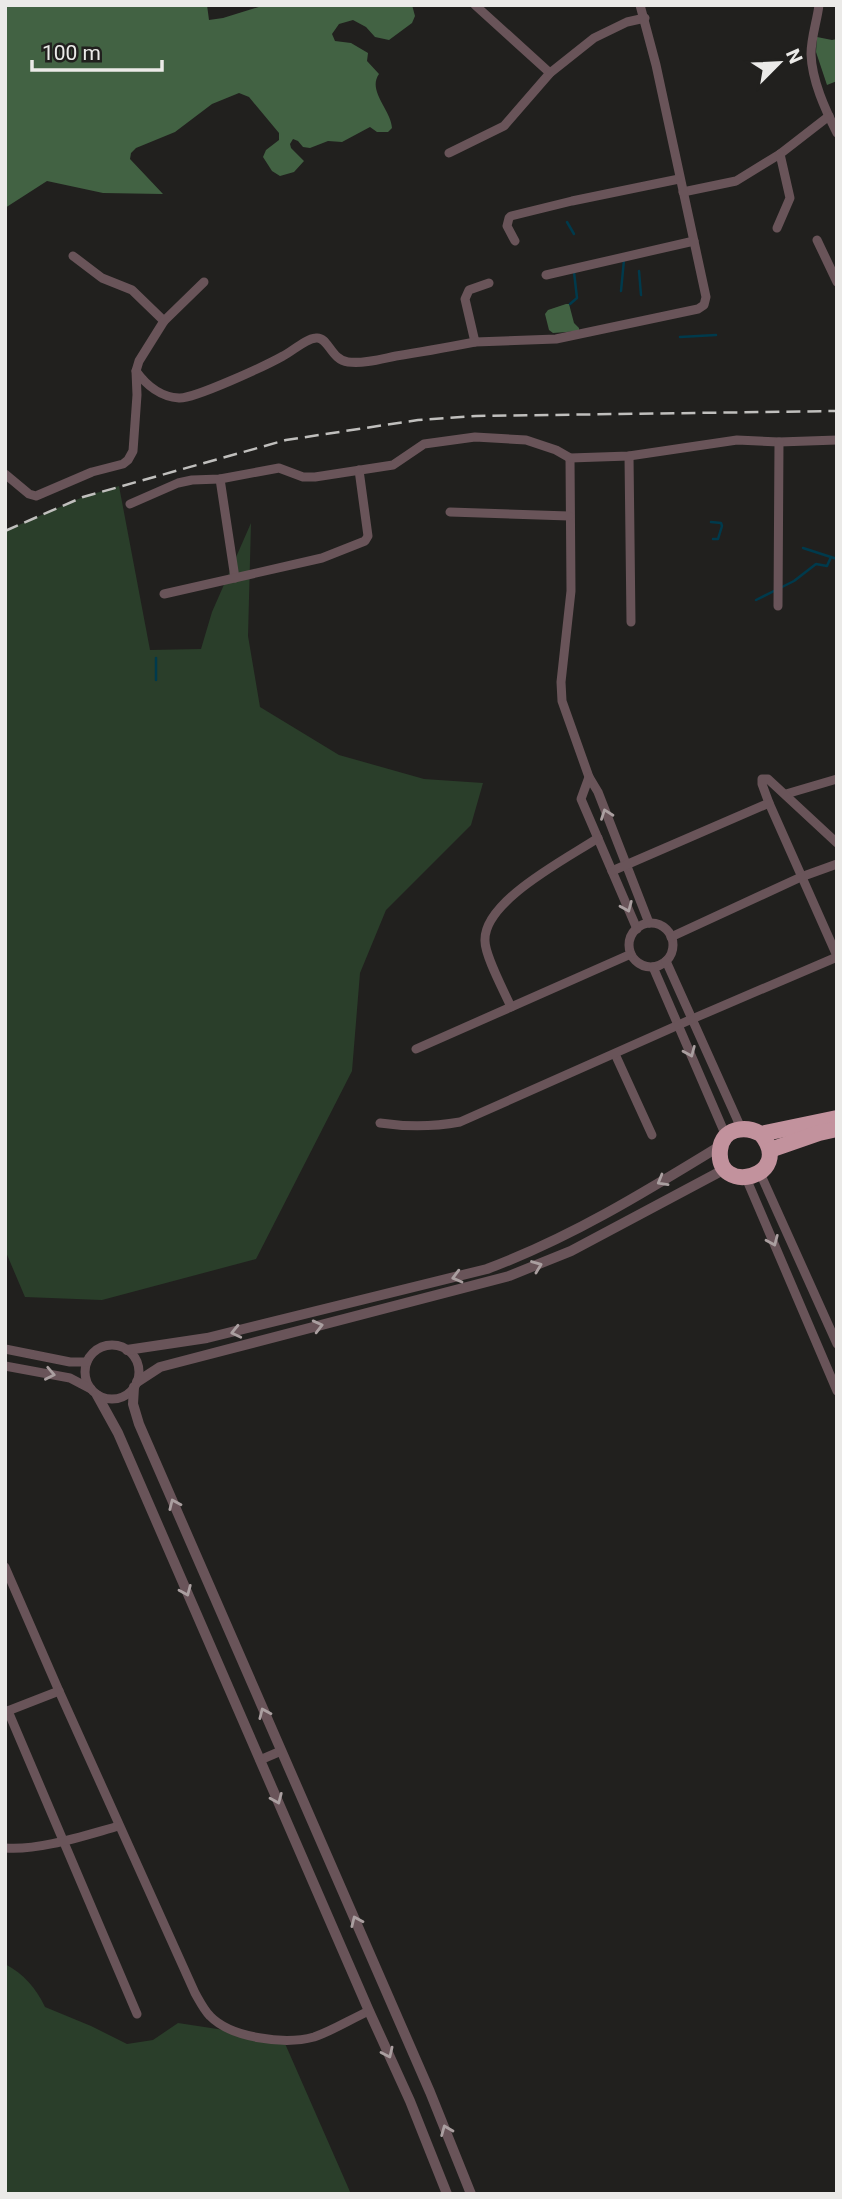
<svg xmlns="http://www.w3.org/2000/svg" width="842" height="2199" font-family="Roboto,sans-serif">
  <rect width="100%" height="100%" fill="#21201e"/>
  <g fill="#2a3e2a">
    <path d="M119 486 150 650 201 649 212 612 251 523 248 636 260 707 339 755 424 779 483 783 471 825 386 910 360 973 352 1071 256 1259 102 1300 25 1297 5 1250V531L83 497Z"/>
    <path d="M5 1964C24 1974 36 1988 45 2007L91 2026 127 2044 153 2040 178 2023 283 2039 351 2194H5Z"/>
  </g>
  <g fill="#426243">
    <path d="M7 5H207L209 20 223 18 265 5H412L415 16 412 23 389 40 375 37 366 27 353 20 339 24 332 34 335 41 351 43 368 53 367 61 379 74C367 91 391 110 392 128L388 132H377L370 127 342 142 328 141 310 148 303 147 298 141 293 139 290 144 291 148 304 161 294 172 280 176 272 171 263 157 266 150 279 140V133L249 97 239 93 212 104 175 132 136 148 131 153 130 159 163 194 103 193 47 181 5 208V18Z"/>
    <path d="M817 37 832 40 837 39V81L827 85 816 52Z"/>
    <path d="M566 304H569L574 323 579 328V331L553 333 549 330 545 314 548 310Z"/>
  </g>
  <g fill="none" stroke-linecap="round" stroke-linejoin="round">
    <g stroke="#003a4c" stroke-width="2.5">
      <path d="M567 222 574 234"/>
      <path d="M639 271 641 295"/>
      <path d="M621 291 624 260"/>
      <path d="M570 304 577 298 574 272"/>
      <path d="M680 337 716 335"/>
      <path d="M711 522 721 523 722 526 718 539H713"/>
      <path d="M803 548 837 559"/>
      <path d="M782 587 794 581 816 564 827 566 831 557"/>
      <path d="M756 600 776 590"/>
      <path d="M156 658V680"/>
    </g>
    <g stroke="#695459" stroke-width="9">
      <path d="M475 5 550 73"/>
      <path d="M819 5C817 21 811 38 811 54 812 81 825 109 837 133"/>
      <path d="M449 153 504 126 550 73 594 38 627 22 645 18"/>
      <path d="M683 192 736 181 780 154 829 116"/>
      <path d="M777 228 790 198 780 154"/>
      <path d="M817 240 837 282"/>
      <path d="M515 241 507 226 509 218 511 216 572 201 679 179"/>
      <path d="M73 256 102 278 132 290 164 321"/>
      <path d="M546 275 694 241"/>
      <path d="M489 283 469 290 465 299 475 342 556 339 698 309 704 305 706 297 656 65 640 5"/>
      <path d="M136 371C146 385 161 397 179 398 194 399 267 365 283 356 293 351 305 339 316 338 328 336 331 360 348 362 364 364 381 359 396 356 422 352 449 347 475 342"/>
      <path d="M629 456 631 622"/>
      <path d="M570 458 571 591 561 682 562 701 589 777 598 792 649 923"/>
      <path d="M5 474 29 494 36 496 92 472 123 464 128 460 133 451 137 395 136 371 139 361 164 321 204 282"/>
      <path d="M220 479 235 578"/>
      <path d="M130 504 178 483 192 480 220 479 279 468 303 477H315L393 465 424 444 475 437 526 440 556 450 570 458 629 456 737 440 779 442 837 440"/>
      <path d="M450 512 569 516"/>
      <path d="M164 594 322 558 365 541 368 536 359 470"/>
      <path d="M778 606 779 442"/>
      <path d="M589 777 581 799 637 929"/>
      <path d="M786 794 837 779"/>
      <path d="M837 843 768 779H762V784L769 803 837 956"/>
      <path d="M612 871 769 803"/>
      <circle cx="651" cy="945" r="22"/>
      <path d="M671 937 801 877 837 864"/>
      <path d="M666 961 741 1128"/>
      <path d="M653 967 726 1136"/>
      <path d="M511 1007C504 991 485 956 485 941 483 901 568 858 598 838"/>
      <path d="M416 1049 631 954"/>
      <path d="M615 1054 652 1135"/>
      <path d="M380 1123C407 1127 432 1127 460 1122L692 1019 837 957"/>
      <path d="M760 1173 837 1344"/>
      <path d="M746 1178 837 1391"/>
      <circle cx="112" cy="1372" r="27"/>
      <path d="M5 1349 70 1362H87"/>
      <path d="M5 1366 70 1378 91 1389"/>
      <path d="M5 1567 59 1691 195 1993C199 2000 204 2010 210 2016 231 2038 285 2045 314 2037 332 2031 351 2019 369 2011"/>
      <path d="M8 1711 137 2014"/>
      <path d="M5 1712 59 1691"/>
      <path d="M260 1760 281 1751"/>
      <path d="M5 1848C39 1851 86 1835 119 1826"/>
    </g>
    <g stroke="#695459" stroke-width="10">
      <path d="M127 1350 207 1338 487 1269C570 1238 645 1192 720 1146"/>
      <path d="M137 1382 160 1367 509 1276 571 1251 725 1169"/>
      <path d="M134 1387 133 1404 139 1424 430 2092 471 2194"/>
      <path d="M97 1395 118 1433 369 2011 410 2101 447 2194"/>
    </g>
    <g stroke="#c2929d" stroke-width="16">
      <path d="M761 1134C796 1177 715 1197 720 1150 722 1128 745 1125 761 1134L837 1118"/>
      <path d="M770 1150 819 1133 837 1129"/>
    </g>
    <path stroke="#c0bfbd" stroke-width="2.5" stroke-dasharray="14 7" stroke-linecap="butt" d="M5 531 83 497 286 440 418 420 476 416 837 411"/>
  </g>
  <defs><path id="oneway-chevron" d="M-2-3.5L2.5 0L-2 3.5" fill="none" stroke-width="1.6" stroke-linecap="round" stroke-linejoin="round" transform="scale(1.75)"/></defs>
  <g stroke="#aa9fa0">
    <use href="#oneway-chevron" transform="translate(606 814) rotate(-110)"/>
    <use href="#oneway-chevron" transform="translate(627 907) rotate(67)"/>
    <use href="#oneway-chevron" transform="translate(690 1052) rotate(67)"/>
    <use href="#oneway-chevron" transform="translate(662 1181) rotate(150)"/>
    <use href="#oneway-chevron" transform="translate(773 1241) rotate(67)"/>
    <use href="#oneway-chevron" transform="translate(537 1266) rotate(-21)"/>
    <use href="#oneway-chevron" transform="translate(457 1277) rotate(165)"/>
    <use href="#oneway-chevron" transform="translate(318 1326) rotate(-14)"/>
    <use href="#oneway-chevron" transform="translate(236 1332) rotate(167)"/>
    <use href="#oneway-chevron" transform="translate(50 1374) rotate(11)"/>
    <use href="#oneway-chevron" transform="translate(174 1504) rotate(-114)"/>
    <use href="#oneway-chevron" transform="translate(186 1591) rotate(67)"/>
    <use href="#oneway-chevron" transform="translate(264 1713) rotate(-114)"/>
    <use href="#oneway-chevron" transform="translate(277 1799) rotate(67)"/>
    <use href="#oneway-chevron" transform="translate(356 1921) rotate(-114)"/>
    <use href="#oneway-chevron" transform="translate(388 2053) rotate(65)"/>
    <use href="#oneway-chevron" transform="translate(446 2130) rotate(-112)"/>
  </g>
  <rect width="842" height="2199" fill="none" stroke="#ebeae8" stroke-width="14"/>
  <g transform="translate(779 63) rotate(66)" stroke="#21201e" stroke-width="5" paint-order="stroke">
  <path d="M0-5L12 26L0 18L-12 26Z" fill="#ebeae8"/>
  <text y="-10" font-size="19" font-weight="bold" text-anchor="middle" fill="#ebeae8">N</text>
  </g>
  <path d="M32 60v10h130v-10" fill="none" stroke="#ebeae8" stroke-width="3.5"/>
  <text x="42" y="60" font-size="21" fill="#ebeae8" stroke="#21201e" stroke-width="5" paint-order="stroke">100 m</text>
</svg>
